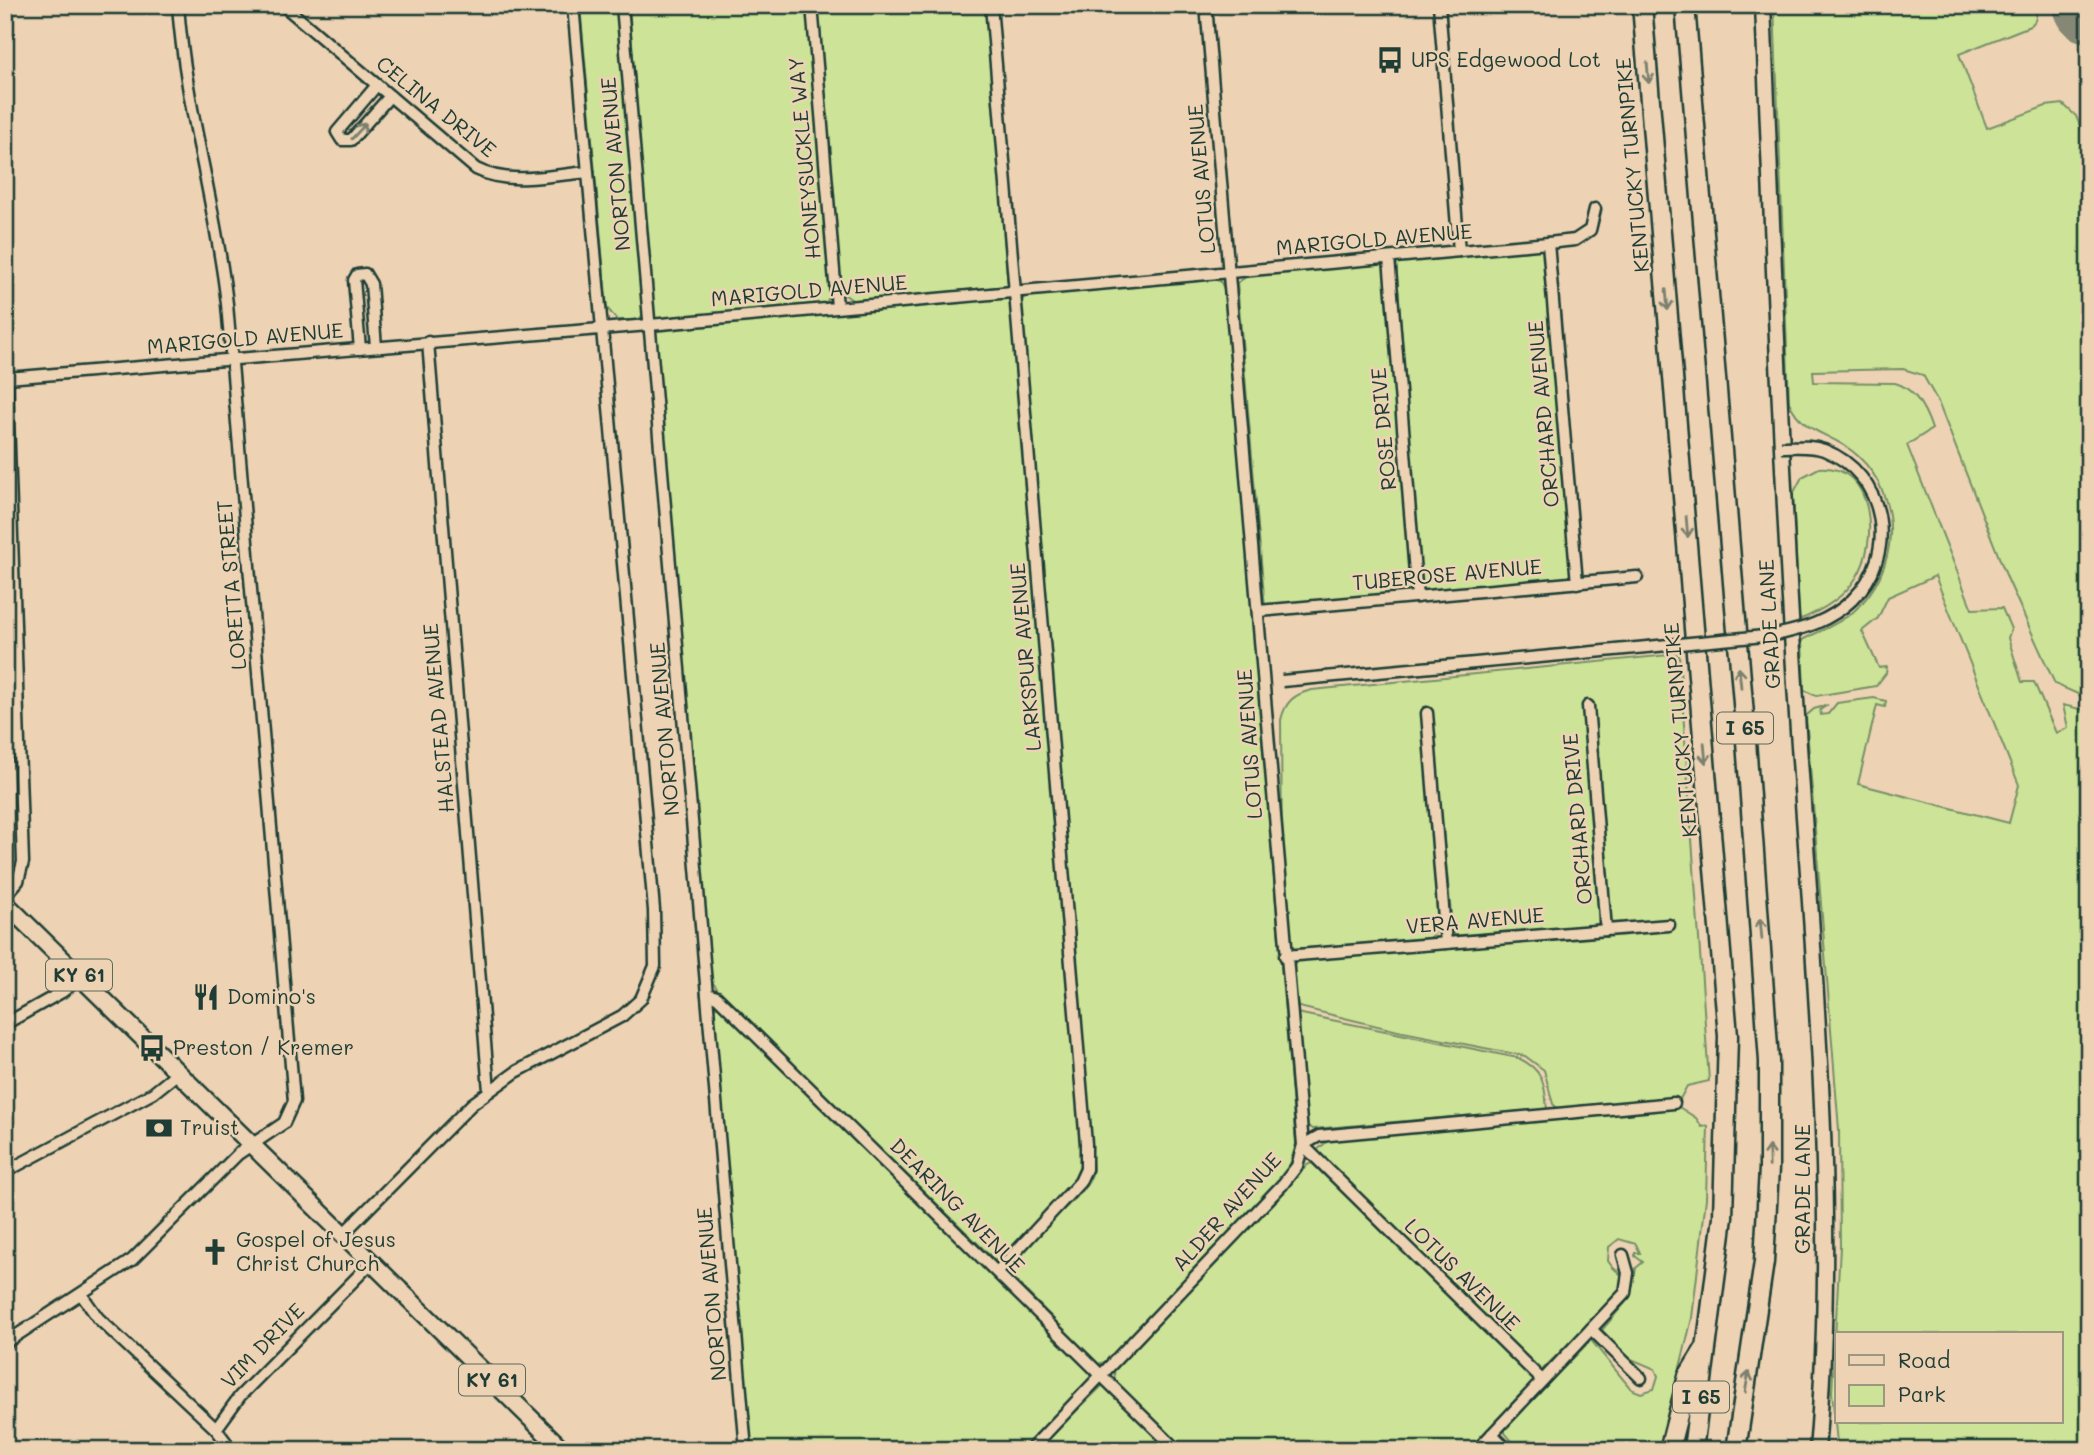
<svg xmlns="http://www.w3.org/2000/svg" width="2094" height="1455" font-family="Mali,sans-serif">
  <rect width="100%" height="100%" fill="#edd3b4"/>
  <filter id="ink" filterUnits="userSpaceOnUse"><feTurbulence type="fractalNoise" baseFrequency=".0143" numOctaves="2"/><feDisplacementMap in="SourceGraphic" scale="14" xChannelSelector="R" yChannelSelector="G"/><feConvolveMatrix kernelMatrix="1 2 1 2 8 2 1 2 1" color-interpolation-filters="sRGB"/></filter>
  <g filter="url(#ink)">
    <g fill="#cde398" stroke="#769066" stroke-width="2" fill-rule="evenodd">
      <path d="M580 5H619L643 306V315L638 320H617L607 308Z"/>
      <path d="M629 5H807L831 294 827 301 820 305 661 320 653 317Z"/>
      <path d="M816 5H986L1008 286 854 301 842 293Z"/>
      <path d="M1774 5H2034C2037 14 2038 20 2030 26L1959 54 1987 128 2046 106 2063 104 2076 116 2089 147V699L2055 684 2008 580 1938 402 1923 375 1903 369 1813 371 1814 382 1895 383C1915 388 1926 411 1932 429L1907 445 1972 609 2002 608 2011 629 2008 638 2022 682H2034L2056 733 2068 728 2063 705 2089 711V1450H1839L1837 1443 1832 1392 1840 1247 1839 1130 1806 716 1814 709 1828 705 1820 710 1821 715 1828 714 1837 703 1874 698 1886 701 1885 707 1877 705 1858 784 2009 823 2019 785 1935 576 1888 597 1878 618 1862 631 1879 668 1887 667 1886 673 1876 686 1816 696 1804 690 1802 640C1819 631 1838 625 1853 612 1899 572 1904 499 1858 456 1833 432 1804 436 1789 402ZM1837 1334H2061V1422H1837Z"/>
      <path d="M1541 249 1546 254 1573 570 1567 579 1426 593 1422 590 1420 579 1396 261Z"/>
      <path d="M1380 263 1386 268 1412 594 1265 607 1237 283 1249 275Z"/>
      <path d="M1212 279 1220 281 1225 290 1296 1144 1289 1168 1280 1180 1108 1361 1098 1364 1006 1271C1016 1237 1088 1203 1093 1170L1021 302 1026 295Z"/>
      <path d="M1004 297 1011 300 1082 1161 1072 1186 997 1262 723 997 711 980 653 329Z"/>
      <path d="M1819 468C1875 464 1879 543 1856 578 1843 599 1821 611 1799 620L1793 494 1802 477Z"/>
      <path d="M1679 654 1709 1081 1687 1086 1680 1099 1558 1109 1553 1104 1544 1070 1525 1056 1398 1031 1295 1006 1292 968 1298 960 1671 929V922L1613 923 1600 904 1598 924 1592 926C1573 929 1464 942 1453 934L1431 711 1440 928 1427 940 1295 949 1290 945 1282 854 1281 720C1285 702 1294 694 1312 690Z"/>
      <path d="M717 1005 1092 1371 1091 1378 1024 1450H753L745 1399 713 1012Z"/>
      <path d="M1297 1013 1518 1058C1543 1069 1545 1084 1547 1109L1313 1129 1306 1125Z"/>
      <path d="M1679 1107 1696 1118 1702 1127 1708 1126 1706 1198 1692 1318 1660 1450H1519L1505 1433V1427L1591 1340 1631 1389 1641 1393 1654 1389 1658 1376 1655 1369 1629 1358 1602 1330 1630 1297 1636 1268 1643 1262 1635 1256V1253H1640L1636 1244 1619 1239 1609 1247 1608 1261C1618 1278 1625 1267 1621 1291L1541 1371 1315 1152 1332 1137 1551 1115Z"/>
      <path d="M1312 1163 1536 1382 1472 1450H1184L1115 1381 1114 1370 1307 1165Z"/>
      <path d="M1103 1385H1105L1172 1450H1036Z"/>
    </g>
    <g fill="none" stroke-linecap="round" stroke-linejoin="round">
      <path stroke="#868874" stroke-width="68" d="M2087 5 2089 9"/>
      <defs>
        <g id="street">
          <path d="M283 5 476 169C509 186 552 175 588 172"/>
          <path d="M622 5 746 1450"/>
          <path d="M812 5 837 307"/>
          <path d="M991 5 1086 1144V1169L1080 1182 997 1272"/>
          <path d="M1206 5 1303 1145 1542 1380"/>
          <path d="M1439 5 1459 251"/>
          <path d="M377 85 337 132 342 140H351L390 96"/>
          <path d="M1548 243 1577 583"/>
          <path d="M1389 258 1417 597"/>
          <path d="M5 329 23 862 18 881 5 896"/>
          <path d="M428 342 489 1091"/>
          <path d="M360 349 354 280 357 275 365 274 371 284 376 347"/>
          <path d="M7 378 661 324 1548 243 1575 240 1590 230 1595 209"/>
          <path d="M1259 611 1637 577"/>
          <path d="M1588 706 1606 930"/>
          <path d="M1427 713 1446 943"/>
          <path d="M1285 956 1669 925"/>
          <path d="M707 994 717 997 1177 1450"/>
          <path d="M5 1024 62 992 81 977"/>
          <path d="M5 1172 153 1093 178 1073"/>
          <path d="M344 1233 472 1104 516 1072 622 1016 641 999 655 966 654 910 573 5"/>
          <path d="M81 1294 98 1318 216 1429 232 1450"/>
          <path d="M1591 1329 1641 1378"/>
          <path d="M5 1343 132 1260 238 1154 284 1123 294 1101 227 304C216 204 185 106 178 5"/>
          <path d="M216 1429 240 1396 372 1262"/>
          <path d="M1492 1434 1508 1450"/>
          <path d="M1030 1450 1283 1184 1297 1166 1303 1145 1319 1136 1674 1103"/>
          <path d="M1477 1450 1625 1293 1628 1273 1623 1255"/>
        </g>
        <path id="secondary" d="M1763 5C1773 247 1782 489 1798 731 1814 970 1838 1210 1817 1450"/>
        <path id="primary" d="M5 903 563 1450"/>
        <g id="highway">
          <path d="M1642 5 1728 1036 1723 1217 1693 1450"/>
          <path d="M1685 5 1745 727 1769 1061V1168L1764 1262 1736 1450"/>
          <path d="M1669 1450 1688 1376 1704 1350"/>
        </g>
      </defs>
      <use href="#street" stroke="#1f3d34" stroke-width="15"/>
      <use href="#secondary" stroke="#1f3d34" stroke-width="19"/>
      <use href="#primary" stroke="#1f3d34" stroke-width="21"/>
      <use href="#highway" stroke="#1f3d34" stroke-width="23"/>
      <use href="#street" stroke="#edd3b4" stroke-width="10"/>
      <use href="#secondary" stroke="#edd3b4" stroke-width="14"/>
      <use href="#primary" stroke="#edd3b4" stroke-width="16"/>
      <use href="#highway" stroke="#edd3b4" stroke-width="18"/>
      <defs>
        <path id="street-bridge" d="M1282 681 1775 635C1804 629 1830 621 1852 600 1900 554 1886 474 1824 450 1810 445 1796 447 1781 447"/>
      </defs>
      <use href="#street-bridge" stroke="#1f3d34" stroke-width="15" stroke-linecap="butt"/>
      <use href="#street-bridge" stroke="#edd3b4" stroke-width="10"/>
    </g>
    <defs><path id="oneway-shaft" d="M-6 0H5M1.5-3L5.5 0L1.5 3" fill="none" stroke-width="1.6" stroke-linecap="round" stroke-linejoin="round" transform="scale(1.75)"/></defs>
    <g stroke="#7c806e">
      <use href="#oneway-shaft" transform="translate(1648 73) rotate(85)"/>
      <use href="#oneway-shaft" transform="translate(359 131) rotate(-47)"/>
      <use href="#oneway-shaft" transform="translate(1667 300) rotate(85)"/>
      <use href="#oneway-shaft" transform="translate(1687 527) rotate(85)"/>
      <use href="#oneway-shaft" transform="translate(1740 678) rotate(-96)"/>
      <use href="#oneway-shaft" transform="translate(1705 753) rotate(85)"/>
      <use href="#oneway-shaft" transform="translate(1761 929) rotate(-95)"/>
      <use href="#oneway-shaft" transform="translate(1769 1156) rotate(-91)"/>
      <use href="#oneway-shaft" transform="translate(1747 1382) rotate(-80)"/>
    </g>
  </g>
  <defs>
    <symbol id="bus-bare" viewBox="-9 -9 18 18"><path d="M-5-6H5V4H4V6H2V4H-2V6H-4V4H-5ZM-3.5-4V0h7V-4ZM-3.5 1.2v1.5H-2V1.2ZM2 1.2v1.5H3.5V1.2Z" fill="#1f3d34" stroke="#edd3b4" stroke-width="2.5" paint-order="stroke"/></symbol>
    <symbol id="restaurant-bare" viewBox="-9 -9 18 18"><path d="M-5-6h1v4h1v-4h1v4h1v-4h1v5L-1.5 .5V6h-2V.5L-5-1ZM5-6V6H3V1.5H1.5Q1.5-4 5-6Z" fill="#1f3d34" stroke="#edd3b4" stroke-width="2.5" paint-order="stroke"/></symbol>
    <symbol id="bank-bare" viewBox="-9 -9 18 18"><path d="M-6-4H6V4H-6ZM0-2.3a2.3 2.3 0 1 0 0 4.6a2.3 2.3 0 1 0 0-4.6Z" fill="#1f3d34" stroke="#edd3b4" stroke-width="2.5" paint-order="stroke"/></symbol>
    <symbol id="church-bare" viewBox="-9 -9 18 18"><path d="M-1.2-6h2.4v3.5h3.3v2.4h-3.3V6h-2.4V-.1h-3.3v-2.4h3.3Z" fill="#1f3d34" stroke="#edd3b4" stroke-width="2.5" paint-order="stroke"/></symbol>
  </defs>
  <g fill-rule="evenodd">
    <use href="#bus-bare" x="1371" y="41" width="38" height="38"/>
    <use href="#restaurant-bare" x="187" y="978" width="38" height="38"/>
    <use href="#bus-bare" x="133" y="1029" width="38" height="38"/>
    <use href="#bank-bare" x="140" y="1109" width="38" height="38"/>
    <use href="#church-bare" x="196" y="1233" width="38" height="38"/>
  </g>
  <g text-anchor="middle" stroke-width="5" stroke-linejoin="round" paint-order="stroke">
    <g fill="#edd3b4" stroke="#5d6a5a" stroke-width="2">
      <rect x="1717" y="712.5" width="56" height="31" rx="5"/>
      <rect x="46" y="959.5" width="66" height="31" rx="5"/>
      <rect x="459" y="1364.5" width="66" height="31" rx="5"/>
      <rect x="1673" y="1381.5" width="56" height="31" rx="5"/>
    </g>
    <g font-size="19" font-weight="bold" fill="#1f3d34">
      <text x="1745" y="735">I 65</text>
      <text x="79" y="982">KY 61</text>
      <text x="492" y="1387">KY 61</text>
      <text x="1701" y="1404">I 65</text>
    </g>
    <g font-size="21" fill="#1f3d34" stroke="#edd3b4" text-anchor="start">
      <text x="1411" y="67">UPS Edgewood Lot</text>
      <text x="227" y="1004">Domino's</text>
      <text x="173" y="1055">Preston / Kremer</text>
      <text x="180" y="1135">Truist</text>
      <text x="236" y="1247">Gospel of Jesus<tspan x="236" dy="24">Christ Church</tspan></text>
    </g>
    <g font-size="21" fill="#1f3d34" stroke="#edd3b4">
      <text transform="translate(436 107) rotate(39)" y="7">CELINA DRIVE</text>
      <text transform="translate(805 158) rotate(-95)" y="7">HONEYSUCKLE WAY</text>
      <text transform="translate(616 164) rotate(-95)" y="7">NORTON AVENUE</text>
      <text transform="translate(1633 165) rotate(-95)" y="7">KENTUCKY TURNPIKE</text>
      <text transform="translate(1202 179) rotate(-95)" y="7">LOTUS AVENUE</text>
      <text transform="translate(1374 240) rotate(-5)" y="7">MARIGOLD AVENUE</text>
      <text transform="translate(809 291) rotate(-5)" y="7">MARIGOLD AVENUE</text>
      <text transform="translate(245 339) rotate(-5)" y="7">MARIGOLD AVENUE</text>
      <text transform="translate(1544 414) rotate(-95)" y="7">ORCHARD AVENUE</text>
      <text transform="translate(1384 429) rotate(-95)" y="7">ROSE DRIVE</text>
      <text transform="translate(1447 575) rotate(-5)" y="7">TUBEROSE AVENUE</text>
      <text transform="translate(232 585) rotate(-95)" y="7">LORETTA STREET</text>
      <text transform="translate(1770 624) rotate(-93)" y="7">GRADE LANE</text>
      <text transform="translate(1026 657) rotate(-95)" y="7">LARKSPUR AVENUE</text>
      <text transform="translate(439 718) rotate(-95)" y="7">HALSTEAD AVENUE</text>
      <text transform="translate(665 729) rotate(-95)" y="7">NORTON AVENUE</text>
      <text transform="translate(1681 730) rotate(-95)" y="7">KENTUCKY TURNPIKE</text>
      <text transform="translate(1250 744) rotate(-94)" y="7">LOTUS AVENUE</text>
      <text transform="translate(1578 819) rotate(-95)" y="7">ORCHARD DRIVE</text>
      <text transform="translate(1475 921) rotate(-5)" y="7">VERA AVENUE</text>
      <text transform="translate(1803 1189) rotate(-90)" y="7">GRADE LANE</text>
      <text transform="translate(957 1206) rotate(45)" y="7">DEARING AVENUE</text>
      <text transform="translate(1227 1212) rotate(-48)" y="7">ALDER AVENUE</text>
      <text transform="translate(1462 1275) rotate(44)" y="7">LOTUS AVENUE</text>
      <text transform="translate(712 1294) rotate(-95)" y="7">NORTON AVENUE</text>
      <text transform="translate(263 1346) rotate(-46)" y="7">VIM DRIVE</text>
    </g>
  </g>
  <rect width="2094" height="1455" fill="none" stroke="#edd3b4" stroke-width="28"/>
  <rect x="14" y="14" width="2066" height="1427" fill="none" stroke="#1f3d34" stroke-width="2.5" filter="url(#ink)"/>
  <rect x="1835" y="1332" width="228" height="91" fill="#edd3b4" stroke="#9b9781" stroke-width="2"/>
  <rect x="1849" y="1355" width="35" height="10" fill="#edd3b4" stroke="#9b9781" stroke-width="2"/>
  <text x="1898" y="1368" font-size="21" fill="#1f3d34">Road</text>
  <rect x="1849" y="1385" width="35" height="21" fill="#cde398" stroke="#9b9781" stroke-width="2"/>
  <text x="1898" y="1402" font-size="21" fill="#1f3d34">Park</text>
</svg>
